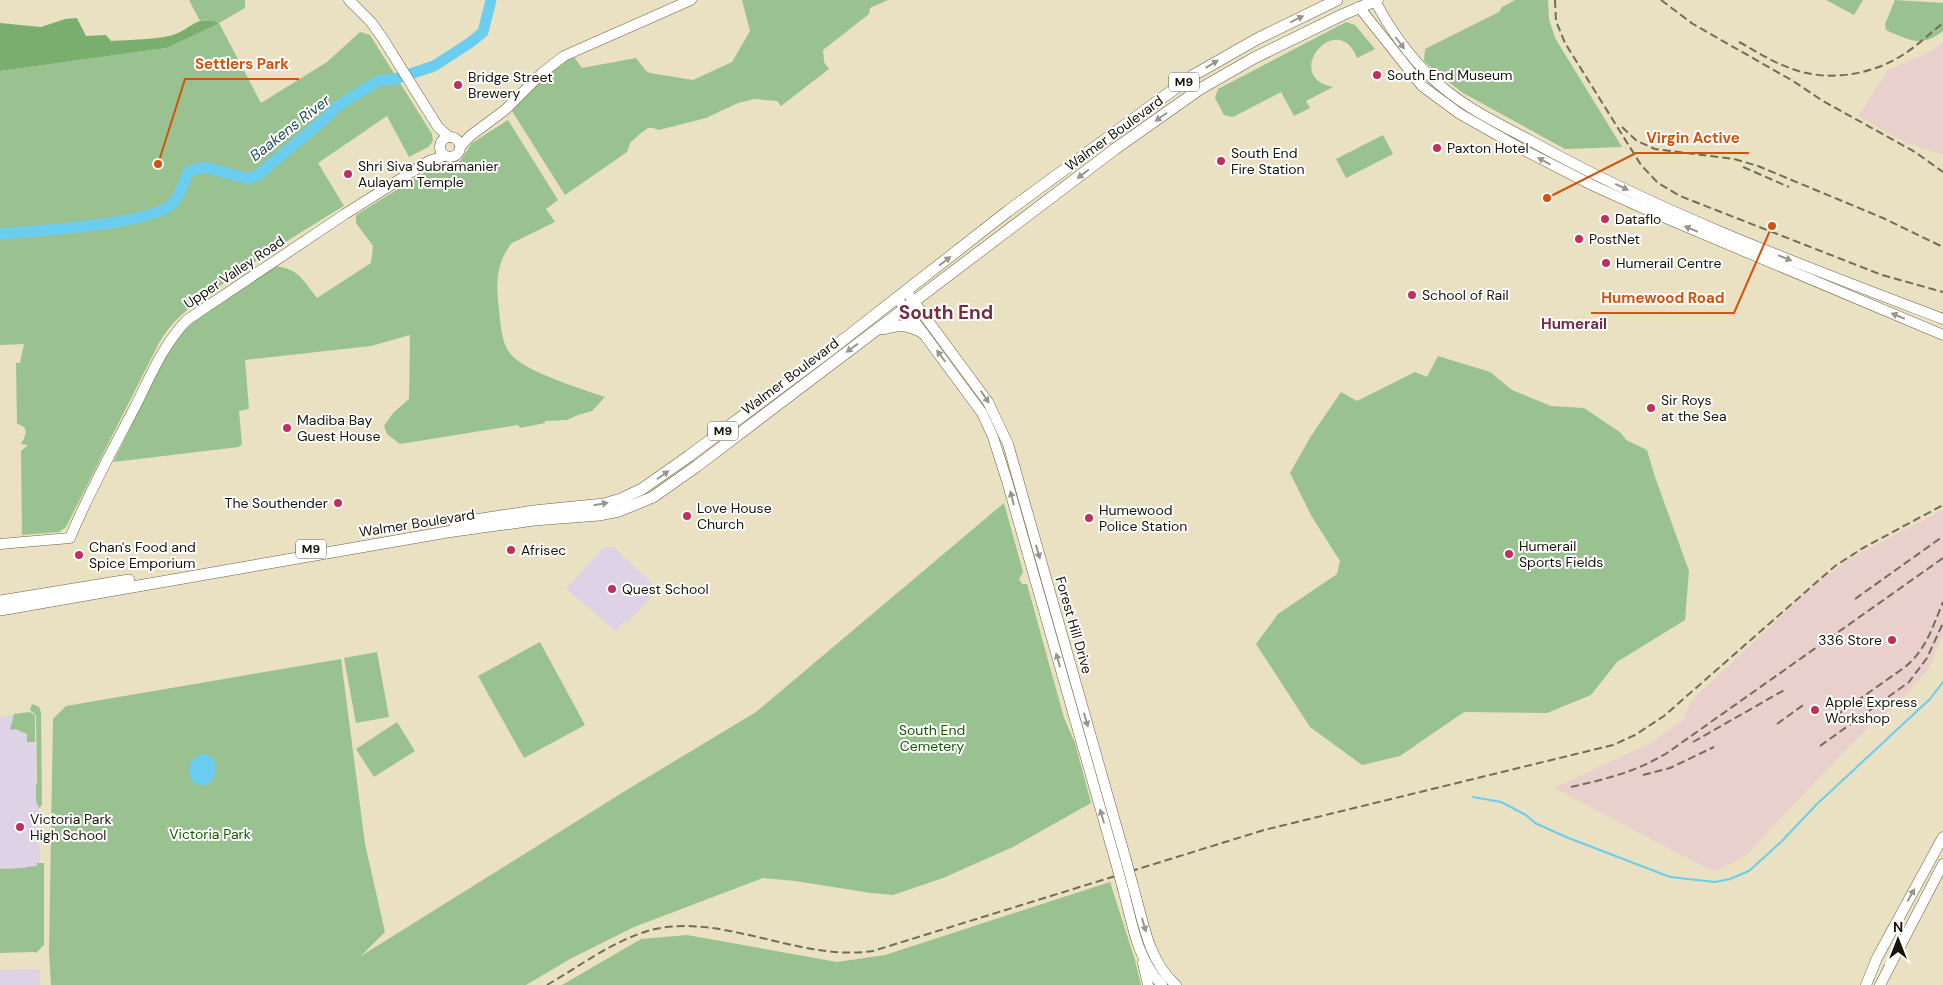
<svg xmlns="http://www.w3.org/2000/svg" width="1943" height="985" font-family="'DM Sans',sans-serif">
  <rect width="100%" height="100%" fill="#e9e1c1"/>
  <g fill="#ead0cd">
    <path d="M1943 42V155L1905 142 1858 116 1888 70 1930 52Z"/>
    <path d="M1943 510V634L1929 669 1893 709 1872 723 1744 857 1717 870 1708 869 1554 788 1653 742 1683 720 1690 702 1812 587 1849 559Z"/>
  </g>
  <g fill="#ddd2e6">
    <path d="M604 547H613L658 589 627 623 624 621 616 631 566 589Z"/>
    <path d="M30 712 35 715 36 801 39 805 40 863H37L38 946 0 953V717Z"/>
    <path d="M40 969V985H0V970Z"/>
  </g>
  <g fill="#99c290">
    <path d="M189 0H245V8L219 23 261 103 327 62 360 32 370 35 432 134 433 141 428 147 409 157 387 116 318 163 344 206C304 230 265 254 227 281 201 299 175 315 159 343L66 527 59 532 22 535 21 451 28 445 21 444C26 435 30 427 17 424L16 363H20L24 344 0 345V71L166 48 208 19 200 21Z"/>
    <path d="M742 0H888L870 8 869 14 823 50 824 62 829 69 781 106 777 101 754 99 738 103 706 118 659 130 653 128H648L641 133 630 143 627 152 565 195 512 111C531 91 549 68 574 57L582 68 636 58 646 71 650 73 693 80 732 62 750 31Z"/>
    <path d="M1515 0H1548L1549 19 1555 38 1622 147 1565 149 1463 93 1442 77 1424 61 1425 49 1499 12 1502 7Z"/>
    <path d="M1826 0H1863L1854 15Z"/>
    <path d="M1895 0 1943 3V31C1921 48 1909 40 1886 30L1885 24Z"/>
    <path d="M1346 22 1355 25 1375 49 1357 58C1338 8 1280 76 1333 87L1306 101 1310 108 1294 116 1281 92 1233 117 1224 115 1215 98 1218 89Z"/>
    <path d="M508 120 558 200 546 209 555 222 512 243C498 259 496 280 498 300 500 316 500 335 507 349 519 371 581 388 605 397L592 411 578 415 567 420 545 421V423L520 428 518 425 400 444 387 434 384 426 393 413 409 399 410 335 371 346 245 360 249 409 239 411 242 444 239 447 113 462 166 356 182 333 199 317 275 266C300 269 303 281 317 298L371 263 373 246 356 223V215L432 168 460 161 472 143Z"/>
    <path d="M1383 135 1393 154 1346 178 1336 159Z"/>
    <path d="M1438 356 1490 372 1512 390 1551 406 1584 408 1621 433 1626 440 1647 450 1655 477 1689 571 1685 620 1617 662 1591 695 1547 713 1464 712 1400 756 1362 765 1310 727 1256 644 1278 614 1337 574 1340 561 1312 517 1290 473 1311 436 1341 392 1357 401 1415 372 1427 377Z"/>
    <path d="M1004 503 1023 572 1019 579 1022 584H1027L1064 718 1075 743 1091 803 1013 847 943 878 893 895 871 893 795 881 763 878 634 927 570 959 526 985H51L49 952 53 719 66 706 341 659 365 844 385 932 361 956 625 791 756 712Z"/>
    <path d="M540 642 585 725 524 758 478 676Z"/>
    <path d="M377 652 389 717 356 723 344 658Z"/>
    <path d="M32 704 39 707 41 712 42 805 39 808 36 801V784H37L36 715 30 710Z"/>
    <path d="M30 712 35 715V742H27V734L15 729 10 730 14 714Z"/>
    <path d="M397 722 415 751 374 777 356 749Z"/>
    <path d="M37 863H44V945L36 953 34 952 0 953V869L25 868 26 867 37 866Z"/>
    <path d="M1110 882 1135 960 1141 985H562L641 939 687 935 837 962 885 955Z"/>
  </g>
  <path fill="#7aae6f" d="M77 18 86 36 106 35 111 41C127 40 160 39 173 35 193 28 195 15 219 23L166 48 0 71V23L41 27 65 19Z"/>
  <path fill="#6bcdf0" d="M201 754 211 756C222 769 211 793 194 783L189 774 191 761Z"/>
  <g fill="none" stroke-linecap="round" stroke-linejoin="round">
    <path stroke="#6bcdf0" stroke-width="2" d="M1473 797 1501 802 1526 815 1535 823 1566 837 1670 877 1715 882 1730 879 1749 871 1781 842 1816 805 1930 699 1943 682"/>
    <path stroke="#6bcdf0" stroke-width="11" d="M0 234C32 231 154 225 173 203 180 196 184 181 188 172L204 167 249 179 259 174 327 117 332 111 345 101 380 80H392L434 66 471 42 483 32 491 0"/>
    <defs>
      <g id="secondary">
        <path d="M349 0 371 22 383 39 438 127 449 137"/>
        <path d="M1378 0 1375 1C1390 29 1408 55 1431 77 1459 105 1498 123 1533 142 1663 214 1804 266 1943 319"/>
        <path d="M1359 7 1422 86 1460 114 1520 148 1594 186 1656 214 1943 335"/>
        <circle cx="450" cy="147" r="10"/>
        <path d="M460 147 470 136 505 110 542 73 564 56 691 0"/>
        <path d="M906 291 988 402 1008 444 1126 860"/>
        <path d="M901 303 982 413 993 437 1007 481 1116 863"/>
        <path d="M0 544 70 538C89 492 113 449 136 405 151 375 163 345 187 320L345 214 429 161 444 156"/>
        <path d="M1133 886C1143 920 1148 961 1176 985"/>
        <path d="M1123 889C1132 922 1137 960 1162 985"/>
        <path d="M1143 963 1148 985"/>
        <path d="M1866 985 1877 958 1943 837"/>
        <path d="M1880 985 1943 864"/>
      </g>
      <g id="primary">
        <path d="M883 329C899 324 908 324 923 333"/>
        <path d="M455 523 534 511 604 504 621 499 642 489 689 456 829 351 1008 211 1192 76 1257 39 1337 0"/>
        <path d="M0 601 129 580"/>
        <path d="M0 610 447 532 534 520 599 515 619 511 653 497 697 466 1115 149 1200 89 1254 58 1344 14 1375 1 1374 0"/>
      </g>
    </defs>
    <use href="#secondary" stroke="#6a6246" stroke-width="11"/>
    <use href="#primary" stroke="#6a6246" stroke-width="12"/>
    <use href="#secondary" stroke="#fff" stroke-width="10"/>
    <use href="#primary" stroke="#fff" stroke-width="11"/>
    <g stroke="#726d59" stroke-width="2" stroke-dasharray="8 4" stroke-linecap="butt">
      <path d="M1555 0 1556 21 1565 43 1641 165 1658 183 1680 196 1882 275 1943 292"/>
      <path d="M1661 0 1693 24 1793 81 1823 101 1915 152 1943 172"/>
      <path d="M1739 42C1756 51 1772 62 1790 68 1825 82 1869 76 1901 56 1916 47 1929 34 1943 23"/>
      <path d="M1622 127 1637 141 1655 149 1734 159 1758 166 1883 218 1943 247"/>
      <path d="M1743 167 1789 187"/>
      <path d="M1855 599 1942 537"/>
      <path d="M1827 722 1905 667C1926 650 1933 626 1943 602"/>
      <path d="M1777 724 1806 703"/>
      <path d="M1693 742 1786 689"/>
      <path d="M1820 746 1909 682 1927 658 1943 623"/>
      <path d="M1643 775 1670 768 1714 747"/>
      <path d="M1571 787C1609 778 1633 773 1667 753L1943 558"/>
      <path d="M547 985C580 966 614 940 651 930 722 912 800 962 873 951L1264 830 1613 745 1635 735 1664 716 1835 566 1863 548 1943 505"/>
    </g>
    <defs>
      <g id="secondary-bridge">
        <path d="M1126 860 1133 886"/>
        <path d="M1116 863 1123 889"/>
      </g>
    </defs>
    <use href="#secondary-bridge" stroke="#6a6246" stroke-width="11" stroke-linecap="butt"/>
    <use href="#secondary-bridge" stroke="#fff" stroke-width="10"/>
  </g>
  <defs><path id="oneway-solid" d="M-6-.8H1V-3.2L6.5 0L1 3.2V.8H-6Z" transform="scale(1.25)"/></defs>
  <g fill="#979590">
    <use href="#oneway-solid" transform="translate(1297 19) rotate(-26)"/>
    <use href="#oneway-solid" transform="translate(1400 43) rotate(53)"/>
    <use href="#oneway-solid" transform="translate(1212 64) rotate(-31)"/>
    <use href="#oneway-solid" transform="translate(1161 117) rotate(145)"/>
    <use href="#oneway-solid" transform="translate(1544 161) rotate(-152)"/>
    <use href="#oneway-solid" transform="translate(1083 174) rotate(143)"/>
    <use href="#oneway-solid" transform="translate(1622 187) rotate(25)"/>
    <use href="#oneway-solid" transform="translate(1691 229) rotate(-157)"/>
    <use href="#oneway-solid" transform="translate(1785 258) rotate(22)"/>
    <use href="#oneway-solid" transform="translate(945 261) rotate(-38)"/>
    <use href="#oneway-solid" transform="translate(1898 316) rotate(-157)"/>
    <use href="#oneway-solid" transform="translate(852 348) rotate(144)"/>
    <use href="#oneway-solid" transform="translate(941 356) rotate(-127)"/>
    <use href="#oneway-solid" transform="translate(985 397) rotate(56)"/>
    <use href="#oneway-solid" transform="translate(663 475) rotate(-35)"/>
    <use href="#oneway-solid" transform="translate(1012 498) rotate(-104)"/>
    <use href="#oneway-solid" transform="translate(601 504) rotate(-10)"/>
    <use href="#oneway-solid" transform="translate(1038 552) rotate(74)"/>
    <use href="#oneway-solid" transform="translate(1058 660) rotate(-106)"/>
    <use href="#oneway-solid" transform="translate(1086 720) rotate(74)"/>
    <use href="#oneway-solid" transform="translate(1102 816) rotate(-106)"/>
    <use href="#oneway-solid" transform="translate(1911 895) rotate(-61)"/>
    <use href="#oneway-solid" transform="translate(1144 925) rotate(74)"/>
  </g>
  <g fill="#bf305c" stroke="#fff" stroke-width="2">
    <circle cx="1377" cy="75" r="5"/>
    <circle cx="458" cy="85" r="5"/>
    <circle cx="1437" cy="148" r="5"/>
    <circle cx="1221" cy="161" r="5"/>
    <circle cx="348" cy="174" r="5"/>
    <circle cx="1605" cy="219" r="5"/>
    <circle cx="1579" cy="239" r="5"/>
    <circle cx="1606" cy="263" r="5"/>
    <circle cx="1412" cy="295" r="5"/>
    <circle cx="1651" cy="408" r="5"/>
    <circle cx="287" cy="428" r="5"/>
    <circle cx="338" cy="503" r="5"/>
    <circle cx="687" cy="516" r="5"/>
    <circle cx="1089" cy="518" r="5"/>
    <circle cx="511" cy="550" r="5"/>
    <circle cx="1509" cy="554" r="5"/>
    <circle cx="79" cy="555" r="5"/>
    <circle cx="612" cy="589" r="5"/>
    <circle cx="1892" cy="640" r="5"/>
    <circle cx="1815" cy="710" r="5"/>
    <circle cx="20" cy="827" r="5"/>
  </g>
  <g text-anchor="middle" stroke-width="4" stroke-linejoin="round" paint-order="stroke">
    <g fill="#fff" stroke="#5d5a53" stroke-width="1">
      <rect x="1169" y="72.5" width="30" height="19" rx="4"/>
      <rect x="708" y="421.5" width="30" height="19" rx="4"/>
      <rect x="296" y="539.5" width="30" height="19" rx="4"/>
    </g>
    <g font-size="12" font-weight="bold" fill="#171409">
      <text x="1184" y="86">M9</text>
      <text x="723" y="435">M9</text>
      <text x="311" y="553">M9</text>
    </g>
    <g font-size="14" fill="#171409" stroke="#fff" text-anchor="start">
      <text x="1387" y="80">South End Museum</text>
      <text x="468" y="82">Bridge Street<tspan x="468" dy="16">Brewery</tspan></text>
      <text x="1447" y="153">Paxton Hotel</text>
      <text x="1231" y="158">South End<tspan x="1231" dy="16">Fire Station</tspan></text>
      <text x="358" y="171">Shri Siva Subramanier<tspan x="358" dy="16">Aulayam Temple</tspan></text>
      <text x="1615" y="224">Dataflo</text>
      <text x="1589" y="244">PostNet</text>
      <text x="1616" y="268">Humerail Centre</text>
      <text x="1422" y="300">School of Rail</text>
      <text x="1661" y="405">Sir Roys<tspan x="1661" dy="16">at the Sea</tspan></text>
      <text x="297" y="425">Madiba Bay<tspan x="297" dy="16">Guest House</tspan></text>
      <text x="328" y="508" text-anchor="end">The Southender</text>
      <text x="697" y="513">Love House<tspan x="697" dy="16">Church</tspan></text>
      <text x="1099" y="515">Humewood<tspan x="1099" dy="16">Police Station</tspan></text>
      <text x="1519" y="551">Humerail<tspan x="1519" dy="16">Sports Fields</tspan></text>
      <text x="89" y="552">Chan's Food and<tspan x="89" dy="16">Spice Emporium</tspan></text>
      <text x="521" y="555">Afrisec</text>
      <text x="622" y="594">Quest School</text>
      <text x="1882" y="645" text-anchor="end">336 Store</text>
      <text x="1825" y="707">Apple Express<tspan x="1825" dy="16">Workshop</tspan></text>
      <text x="30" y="824">Victoria Park<tspan x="30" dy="16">High School</tspan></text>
    </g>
    <g font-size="14" fill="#171409" stroke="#fff">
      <text transform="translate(1114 133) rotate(-36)" y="5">Walmer Boulevard</text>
      <text transform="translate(234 272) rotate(-34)" y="5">Upper Valley Road</text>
      <text transform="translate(790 376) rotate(-37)" y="5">Walmer Boulevard</text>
      <text transform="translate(417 523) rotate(-9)" y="5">Walmer Boulevard</text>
      <text transform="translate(1074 625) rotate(74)" y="5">Forest Hill Drive</text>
    </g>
    <g font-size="14" fill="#135a00" stroke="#fff">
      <text x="932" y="735">South End<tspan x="932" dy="16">Cemetery</tspan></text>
      <text x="210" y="839">Victoria Park</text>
    </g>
    <g font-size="15" font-style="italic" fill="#234e5d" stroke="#fff">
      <text transform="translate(290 128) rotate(-38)" y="5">Baakens River</text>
    </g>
    <g font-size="15" font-weight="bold" fill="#752e3f" stroke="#fff">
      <text x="1574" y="329">Humerail</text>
    </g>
    <g font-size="19" font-weight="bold" fill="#752e3f" stroke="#fff">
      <text x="946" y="319">South End</text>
    </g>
  </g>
  <path fill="none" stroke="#d3520c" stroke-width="2" d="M158 164L185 79H299M1547 198L1636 153H1749M1772 226L1734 313H1591"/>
  <g fill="#d3520c" stroke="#fff" stroke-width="2">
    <circle cx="158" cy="164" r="5"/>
    <circle cx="1547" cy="198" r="5"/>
    <circle cx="1772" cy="226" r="5"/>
  </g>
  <g font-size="15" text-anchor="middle" font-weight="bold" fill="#d3520c" stroke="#fff" stroke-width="4" stroke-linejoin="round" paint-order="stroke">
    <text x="242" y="69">Settlers Park</text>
    <text x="1693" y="143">Virgin Active</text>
    <text x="1663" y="303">Humewood Road</text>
  </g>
  <g transform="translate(1898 940)" stroke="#ffffff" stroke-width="4" paint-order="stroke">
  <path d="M0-4L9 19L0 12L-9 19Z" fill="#171409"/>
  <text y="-8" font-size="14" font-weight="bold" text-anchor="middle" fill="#171409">N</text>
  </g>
</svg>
